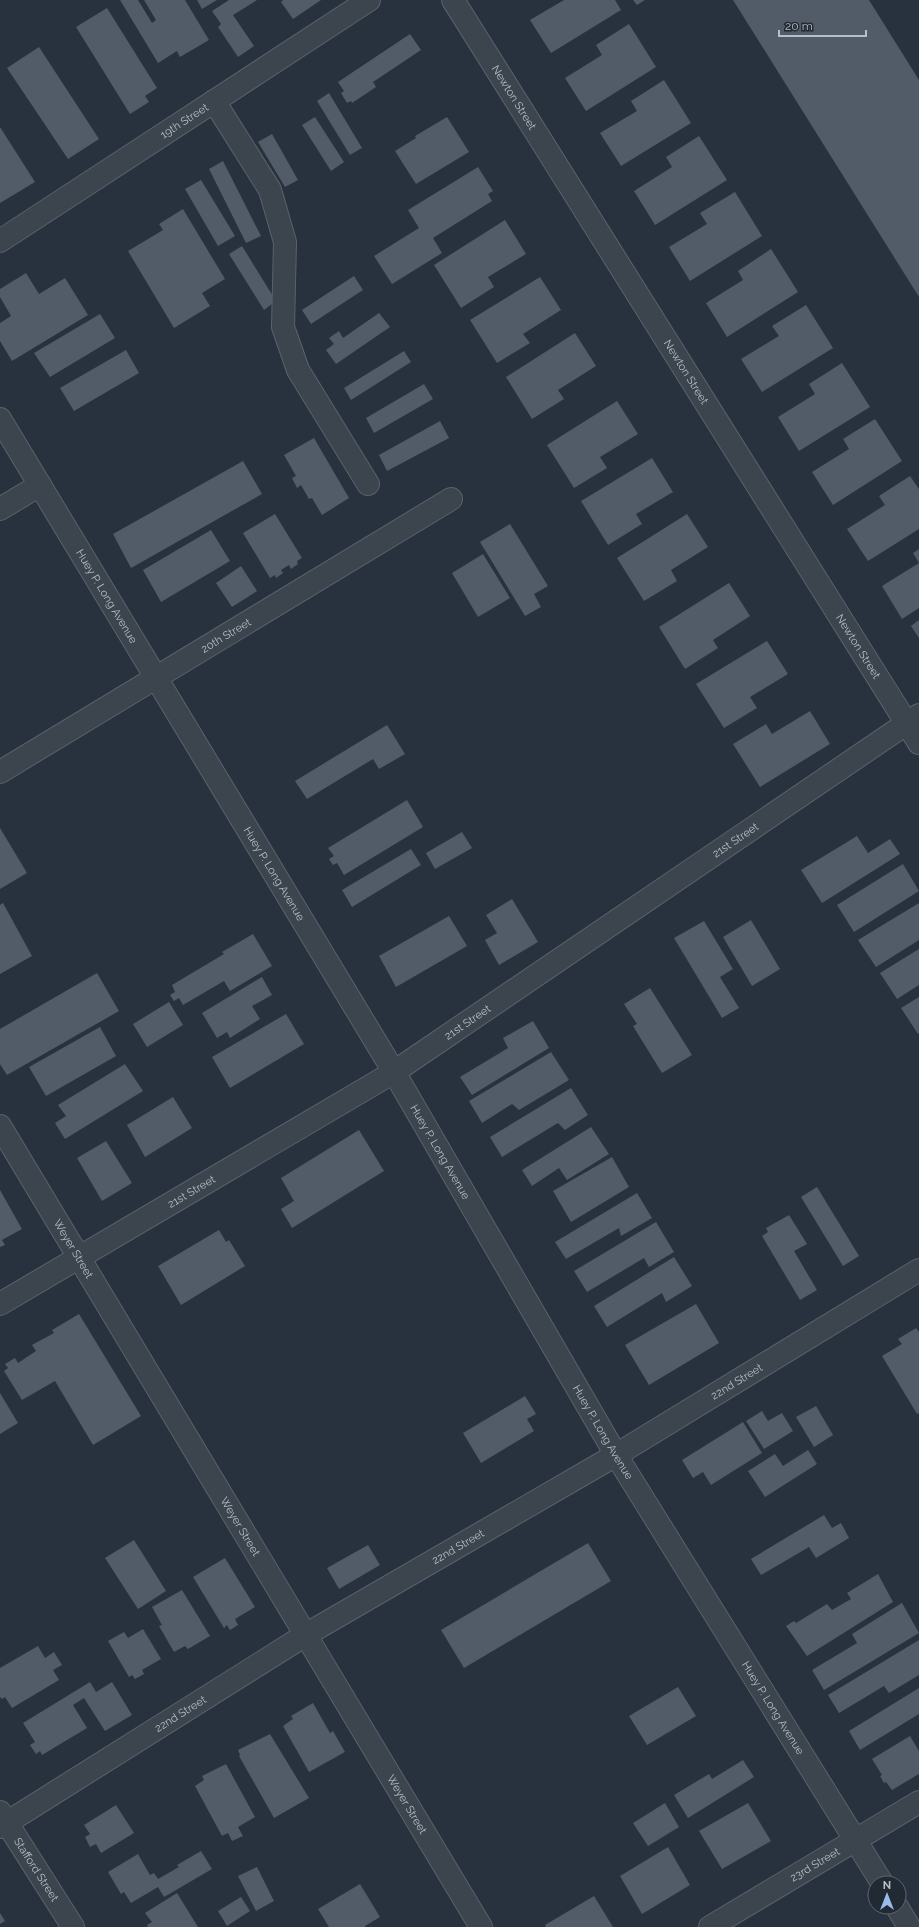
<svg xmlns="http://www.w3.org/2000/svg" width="919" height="1927" font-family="Raleway,sans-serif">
  <rect width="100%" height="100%" fill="#28323e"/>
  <g fill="#525b68">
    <path d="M120 0H138L152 23 156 20 144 0H185L209 40 180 57 177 51 158 63Z"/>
    <path d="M197 0H217L202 9Z"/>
    <path d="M229 0H257L233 15 254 46 238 57 218 27 221 24 212 11Z"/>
    <path d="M283 0H321L293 19 281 2Z"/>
    <path d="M564 0H615L621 10 551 53 530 20Z"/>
    <path d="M633 0H645L637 5Z"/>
    <path d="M733 0H869L919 80V297Z"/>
    <path d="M107 8 157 88 145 96 149 102 130 114 76 27Z"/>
    <path d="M629 24 656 67 586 111 565 78 602 55 596 45Z"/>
    <path d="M410 34 421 50 373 82 376 87 352 103 351 101 347 103 341 93 344 91 338 82Z"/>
    <path d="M39 47 99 139 68 159 7 68Z"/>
    <path d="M664 80 691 123 621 166 600 133 637 111 631 101Z"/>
    <path d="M329 93 362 148 350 155 317 101Z"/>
    <path d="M315 117 344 162 331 171 302 125Z"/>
    <path d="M447 117 469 152 416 184 395 151 416 138 415 136Z"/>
    <path d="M0 127 35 182 0 203Z"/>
    <path d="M272 134 298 180 285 187 258 142Z"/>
    <path d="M699 136 727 180 655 225 634 191 672 167 666 157Z"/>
    <path d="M223 161 261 236 246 243 209 169Z"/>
    <path d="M478 167 493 191 488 194 492 201 433 238 442 253 392 284 374 256 419 228 408 210Z"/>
    <path d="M201 180 235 236 218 246 185 189Z"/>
    <path d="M735 192 762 236 690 281 669 247 707 224 700 213Z"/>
    <path d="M183 209 225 279 202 293 210 306 174 328 128 251 163 230 159 224Z"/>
    <path d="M505 220 526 254 488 277 494 287 461 308 434 265Z"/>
    <path d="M242 246 276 301 264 310 229 254Z"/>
    <path d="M771 249 798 292 727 337 706 303 743 280 738 271Z"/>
    <path d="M26 273 39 294 65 278 88 315 12 361 0 341V323L11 316 0 297V289Z"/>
    <path d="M354 276 363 290 311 324 302 310Z"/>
    <path d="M540 277 561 310 523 334 530 343 497 363 470 320Z"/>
    <path d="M806 305 833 348 762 392 741 359 779 336 772 326Z"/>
    <path d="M379 313 390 327 336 364 326 350 334 344 329 338 339 331 343 338Z"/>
    <path d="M100 314 115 338 50 377 34 353Z"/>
    <path d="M575 333 596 366 558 390 564 399 532 419 506 377Z"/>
    <path d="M126 350 139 373 74 411 60 388Z"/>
    <path d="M404 351 411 362 351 400 344 388Z"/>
    <path d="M842 363 870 407 799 451 778 417 815 394 809 384Z"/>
    <path d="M424 384 433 399 374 433 366 418Z"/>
    <path d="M617 401 638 434 600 457 607 468 574 488 547 445Z"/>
    <path d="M875 419 902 461 833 505 812 472 849 449 843 439Z"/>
    <path d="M440 421 449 438 387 471 379 455Z"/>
    <path d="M314 438 349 498 322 515 312 498 309 499 301 485 297 488 292 478 296 476 284 455Z"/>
    <path d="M652 458 673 492 636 514 642 524 608 545 581 501Z"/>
    <path d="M243 461 262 494 131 568 113 534Z"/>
    <path d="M910 476 919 489V529L868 561 847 529 885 505 879 496Z"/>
    <path d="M275 514 302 558 297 561 298 564 291 569 289 565 281 570 283 573 276 578 275 575 270 578 243 533Z"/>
    <path d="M687 514 708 547 671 570 677 581 644 601 617 558Z"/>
    <path d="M510 524 548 586 534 594 541 607 525 616 480 542Z"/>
    <path d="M211 530 230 561 161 602 143 570Z"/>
    <path d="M919 549V563L913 553Z"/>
    <path d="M483 554 510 598 478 617 452 573Z"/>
    <path d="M919 563V608L902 619 882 586Z"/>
    <path d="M241 566 257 591 232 607 216 583Z"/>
    <path d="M729 583 750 616 713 640 718 648 685 669 659 627Z"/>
    <path d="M919 620V638L911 626Z"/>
    <path d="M767 641 788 674 750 697 757 708 724 728 696 684Z"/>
    <path d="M810 711 830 744 760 787 733 744 766 724 772 734Z"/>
    <path d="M387 725 405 754 379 769 373 759 307 799 295 781Z"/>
    <path d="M407 800 423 827 344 875 337 863 333 865 329 859 334 856 328 848Z"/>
    <path d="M0 828 27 873 0 889Z"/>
    <path d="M462 832 472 848 435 869 426 853Z"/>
    <path d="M857 836 868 853 890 839 900 854 822 903 801 870Z"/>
    <path d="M411 849 421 865 352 907 342 890Z"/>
    <path d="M903 864 919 891 854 932 837 905Z"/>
    <path d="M512 899 538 942 499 965 485 940 497 933 486 915Z"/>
    <path d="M3 903 32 956 0 974V905Z"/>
    <path d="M919 903V940L876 967 858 940Z"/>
    <path d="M449 916 467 946 396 987 379 956Z"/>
    <path d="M751 920 780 969 752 986 723 937Z"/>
    <path d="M704 921 733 969 720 977 739 1008 722 1018 674 938Z"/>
    <path d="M253 934 272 966 230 991 224 981 183 1005 179 998 174 1001 170 995 175 992 172 985 224 954 222 952Z"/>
    <path d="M919 949V985L897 999 880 973Z"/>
    <path d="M97 973 119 1011 7 1075 0 1064V1029Z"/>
    <path d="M262 977 272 995 252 1006 260 1019 230 1038 227 1032 217 1038 202 1013Z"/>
    <path d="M650 988 692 1055 662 1073 633 1026 637 1024 624 1004Z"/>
    <path d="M919 997V1033L918 1034 901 1008Z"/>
    <path d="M169 1002 183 1025 147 1047 133 1024Z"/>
    <path d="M286 1014 304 1044 230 1088 212 1057Z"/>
    <path d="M533 1021 549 1048 472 1095 460 1077 508 1048 503 1038Z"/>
    <path d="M100 1027 116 1056 46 1096 29 1067Z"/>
    <path d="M551 1052 569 1080 519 1110 512 1104 482 1123 469 1101Z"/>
    <path d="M125 1064 143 1091 65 1139 55 1123 66 1116 58 1105Z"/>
    <path d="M571 1088 588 1115 565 1130 558 1123 502 1157 490 1137Z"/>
    <path d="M173 1097 192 1128 145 1157 127 1125Z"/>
    <path d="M591 1127 609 1154 567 1180 559 1168 532 1186 522 1170Z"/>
    <path d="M359 1130 384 1171 292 1228 281 1209 294 1201 281 1178Z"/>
    <path d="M106 1141 132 1183 102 1201 77 1158Z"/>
    <path d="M612 1157 629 1187 571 1222 553 1191Z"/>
    <path d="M817 1187 859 1256 843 1266 801 1197Z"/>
    <path d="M0 1190 22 1229 2 1240 5 1245 0 1247Z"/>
    <path d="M637 1193 652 1218 621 1236 619 1228 566 1259 555 1242Z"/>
    <path d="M789 1215 807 1244 794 1251 817 1290 800 1300 762 1236 768 1232 766 1228Z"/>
    <path d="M656 1222 674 1252 649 1267 644 1258 587 1292 574 1271Z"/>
    <path d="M219 1230 226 1242 229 1240 245 1266 181 1305 158 1266Z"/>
    <path d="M674 1257 692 1286 666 1302 662 1293 607 1327 594 1306Z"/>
    <path d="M696 1304 719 1343 649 1385 625 1345Z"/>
    <path d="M79 1314 141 1416 93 1445 55 1381 22 1400 4 1371 8 1368 5 1364 15 1358 18 1363 36 1351 32 1345 54 1333 52 1330Z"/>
    <path d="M916 1328 919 1332V1413L917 1414 882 1356 902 1344 898 1339Z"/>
    <path d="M0 1393 18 1423 0 1434Z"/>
    <path d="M525 1396 536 1414 527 1419 534 1431 481 1463 463 1433Z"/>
    <path d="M816 1406 833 1435 814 1447 796 1417Z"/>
    <path d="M762 1411 768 1421 782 1413 793 1431 764 1449 746 1421Z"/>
    <path d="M743 1422 762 1453 711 1485 703 1472 693 1478 682 1460Z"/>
    <path d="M808 1450 817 1464 765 1497 748 1471 775 1454 783 1466Z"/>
    <path d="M824 1515 832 1528 841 1523 849 1538 816 1558 809 1547 761 1575 751 1559Z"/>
    <path d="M134 1540 166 1591 138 1609 105 1558Z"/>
    <path d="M588 1543 611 1581 464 1668 441 1630Z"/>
    <path d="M368 1545 380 1565 339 1589 327 1568Z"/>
    <path d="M225 1558 255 1607 235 1619 238 1625 230 1630 227 1625 224 1628 193 1577Z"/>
    <path d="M878 1574 893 1602 807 1656 786 1626 794 1621 796 1623 827 1604 832 1610 851 1599 847 1593Z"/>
    <path d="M182 1590 210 1636 188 1649 185 1646 174 1652 159 1626 162 1625 152 1607Z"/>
    <path d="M902 1603 919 1633 824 1690 812 1670 857 1643 852 1634Z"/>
    <path d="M143 1629 161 1659 142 1670 144 1674 135 1679 132 1675 129 1677 108 1641 124 1632 128 1638Z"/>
    <path d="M919 1640V1675L889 1693 884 1686 839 1713 828 1695Z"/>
    <path d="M38 1646 45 1658 54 1652 62 1665 53 1670 59 1680 12 1708 5 1697 2 1699 0 1697V1668Z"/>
    <path d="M90 1682 96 1692 112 1682 132 1715 105 1731 84 1698 73 1705 87 1728 42 1755 40 1751 36 1754 30 1745 35 1742 23 1723Z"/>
    <path d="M678 1687 696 1716 647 1745 629 1716Z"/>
    <path d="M919 1688V1714L860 1750 849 1731Z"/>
    <path d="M313 1703 330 1733 333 1731 345 1752 309 1772 283 1726 293 1719 291 1716Z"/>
    <path d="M270 1734 309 1798 274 1818 239 1756 240 1755 238 1750Z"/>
    <path d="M910 1736 919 1751V1774L892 1790 886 1782 884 1783 880 1776 882 1775 872 1759Z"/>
    <path d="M743 1760 754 1777 688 1818 674 1795 709 1774 712 1779Z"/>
    <path d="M226 1764 255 1817 238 1827 243 1836 232 1841 228 1833 222 1836 195 1786 204 1780 202 1776Z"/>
    <path d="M665 1803 679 1827 648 1846 633 1823Z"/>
    <path d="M748 1803 771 1841 722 1869 699 1831Z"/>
    <path d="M116 1805 134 1833 101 1853 96 1844 90 1847 85 1837 90 1834 84 1825Z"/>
    <path d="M668 1847 690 1885 642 1914 620 1876Z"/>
    <path d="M201 1851 212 1869 164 1897 158 1887 131 1903 124 1892 121 1894 108 1872 138 1854 150 1875 154 1873 158 1879 179 1867 177 1865Z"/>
    <path d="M257 1867 274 1901 256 1911 238 1876Z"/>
    <path d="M360 1884 380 1917 365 1926V1927H329L318 1909Z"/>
    <path d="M177 1893 198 1927H148L147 1925 152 1922 145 1913Z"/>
    <path d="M594 1896 613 1927H546L545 1925Z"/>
    <path d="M241 1897 250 1911 227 1926 218 1911Z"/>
    <path d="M0 1913 5 1921 0 1924Z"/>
  </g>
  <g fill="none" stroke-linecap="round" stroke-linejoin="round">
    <defs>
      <g id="minor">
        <path id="s1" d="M453 0 919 743"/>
        <path d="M214 101 270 190 285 242 283 327 298 370 368 484"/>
        <path id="s2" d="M0 241 369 0"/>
        <path id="s3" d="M0 419 394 1072 616 1455 882 1883"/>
        <path d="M0 509 40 485"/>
        <path id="s4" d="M0 772 451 499"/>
        <path id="s5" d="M0 1126 481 1927"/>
        <path id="s6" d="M0 1304 394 1072 919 715"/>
        <path id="s7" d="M0 1812 73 1927"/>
        <path id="s8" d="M0 1827 307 1634 616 1455 919 1270"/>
        <path d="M897 1907 909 1927"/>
        <path id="s9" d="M710 1927 919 1802"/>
      </g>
    </defs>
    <use href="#minor" stroke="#5a626c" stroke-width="24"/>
    <use href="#minor" stroke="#3c444e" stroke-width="22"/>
  </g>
  <g text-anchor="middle" stroke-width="3" stroke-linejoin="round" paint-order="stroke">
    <g font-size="11" fill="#b9bfc9" stroke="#212933">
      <text dy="4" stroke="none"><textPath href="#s1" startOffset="115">Newton Street</textPath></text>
      <text dy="4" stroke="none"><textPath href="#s2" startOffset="220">19th Street</textPath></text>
      <text dy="4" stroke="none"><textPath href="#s1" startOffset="439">Newton Street</textPath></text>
      <text dy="4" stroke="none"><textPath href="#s3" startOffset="207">Huey P. Long Avenue</textPath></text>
      <text dy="4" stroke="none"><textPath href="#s4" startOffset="264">20th Street</textPath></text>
      <text dy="4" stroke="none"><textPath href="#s1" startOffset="763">Newton Street</textPath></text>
      <text dy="4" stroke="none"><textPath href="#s6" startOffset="870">21st Street</textPath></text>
      <text dy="4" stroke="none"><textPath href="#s3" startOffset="531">Huey P. Long Avenue</textPath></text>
      <text dy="4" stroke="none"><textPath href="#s6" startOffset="546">21st Street</textPath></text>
      <text dy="4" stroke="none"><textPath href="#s3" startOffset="855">Huey P. Long Avenue</textPath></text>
      <text dy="4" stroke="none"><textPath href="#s6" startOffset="222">21st Street</textPath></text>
      <text dy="4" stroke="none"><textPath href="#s5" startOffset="143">Weyer Street</textPath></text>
      <text dy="4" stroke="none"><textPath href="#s8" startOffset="861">22nd Street</textPath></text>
      <text dy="4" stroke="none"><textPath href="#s3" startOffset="1179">Huey P. Long Avenue</textPath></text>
      <text dy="4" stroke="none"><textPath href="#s5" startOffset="467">Weyer Street</textPath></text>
      <text dy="4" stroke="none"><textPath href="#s8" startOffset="537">22nd Street</textPath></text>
      <text dy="4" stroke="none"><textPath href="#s3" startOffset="1503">Huey P. Long Avenue</textPath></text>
      <text dy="4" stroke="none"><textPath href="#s8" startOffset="213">22nd Street</textPath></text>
      <text dy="4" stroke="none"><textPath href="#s5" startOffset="791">Weyer Street</textPath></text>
      <text dy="4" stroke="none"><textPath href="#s9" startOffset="122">23rd Street</textPath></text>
      <text dy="4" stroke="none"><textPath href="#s7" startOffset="68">Stafford Street</textPath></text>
    </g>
  </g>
  <g transform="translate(887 1895)"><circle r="19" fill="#212933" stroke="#5e656f"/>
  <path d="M0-3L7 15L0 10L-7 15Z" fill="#99bbed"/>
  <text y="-6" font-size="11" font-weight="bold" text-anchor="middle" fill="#b9bfc9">N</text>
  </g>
  <path d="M779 30v6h87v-6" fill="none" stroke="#b9bfc9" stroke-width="2"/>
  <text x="785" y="30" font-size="12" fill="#b9bfc9" stroke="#212933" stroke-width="3" paint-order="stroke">20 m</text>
</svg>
